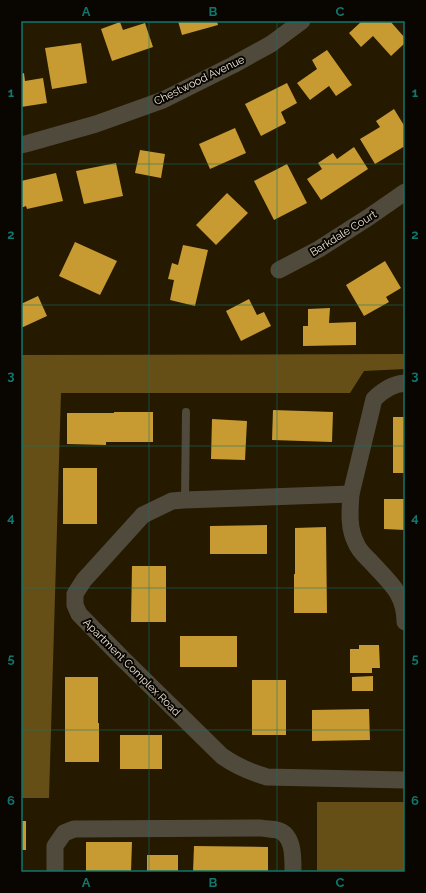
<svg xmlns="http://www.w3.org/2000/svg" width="426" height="893" font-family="Raleway,sans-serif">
  <rect width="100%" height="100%" fill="#251900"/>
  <g fill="#664f17">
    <path d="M405 354V369L364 371 350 393H61L49 798H21V355Z"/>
    <rect x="317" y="802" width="88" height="70"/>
  </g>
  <g fill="#c79b31">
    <path d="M178 21H217L218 25 182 35Z"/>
    <path d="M362 21H390L405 38V43L391 56 373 36 361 47 349 33Z"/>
    <path d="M120 22 123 30 145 23 153 47 112 61 101 29Z"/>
    <path d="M81 43 87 83 52 89 45 48Z"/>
    <path d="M327 50 352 85 336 96 329 86 310 100 297 83 317 69 312 60Z"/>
    <path d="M24 73 25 81 43 78 47 103 21 107V74Z"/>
    <path d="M287 83 297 103 281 112 286 123 261 136 245 104Z"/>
    <path d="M394 109 405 127V146L375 164 360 139 380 127 376 121Z"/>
    <path d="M235 128 246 153 210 169 199 144Z"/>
    <path d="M354 147 368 169 321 200 307 179 322 169 318 163 333 153 337 159Z"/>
    <path d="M140 150 165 154 161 178 135 173Z"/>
    <path d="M116 163 123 196 84 204 76 171Z"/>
    <path d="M287 164 307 203 274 220 254 181Z"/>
    <path d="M56 173 63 201 27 209 26 206 21 208V181Z"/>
    <path d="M227 193 248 213 216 245 196 225Z"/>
    <path d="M75 242 117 261 100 295 59 276Z"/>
    <path d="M183 245 208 250 195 306 170 300 174 280 168 279 172 263 178 265Z"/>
    <path d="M385 261 401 288 386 297 389 302 364 316 346 285Z"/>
    <path d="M38 296 47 316 21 328V304Z"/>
    <path d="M249 299 257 315 264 312 271 326 241 341 226 311Z"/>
    <path d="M330 308 329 323 356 322V345L303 346V326H308V309Z"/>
    <path d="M273 410 333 412 332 442 272 440Z"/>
    <path d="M114 412H153V442H106V445L67 444V413H114Z"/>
    <rect x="393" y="417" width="12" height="56"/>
    <path d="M212 419 247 421 245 460 211 459Z"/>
    <rect x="63" y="468" width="34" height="56"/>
    <path d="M384 499H405V530L384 529Z"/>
    <path d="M267 525V554H210V526Z"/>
    <path d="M326 527 327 613H294V574H295V528Z"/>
    <path d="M132 566H166V622H131Z"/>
    <rect x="180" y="636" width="57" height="31"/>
    <path d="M359 645H379L380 668H372V673H350V649H359Z"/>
    <path d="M373 676V691H352V677Z"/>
    <path d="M65 677H98V723H99V762H65Z"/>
    <rect x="252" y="680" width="34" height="55"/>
    <path d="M369 709 370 740 312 741V710Z"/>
    <rect x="120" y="735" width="42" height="34"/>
    <rect x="21" y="821" width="5" height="29"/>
    <path d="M86 842H132L131 872H86Z"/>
    <path d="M194 846 268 847V872H193Z"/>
    <rect x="147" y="855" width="31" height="17"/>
  </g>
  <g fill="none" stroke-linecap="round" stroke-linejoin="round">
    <path stroke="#504a3d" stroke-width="8" d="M185 500 186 412"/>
    <g stroke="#504a3d" stroke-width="17">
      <path d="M21 145 29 143 96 124 163 100 233 65 271 44 302 21"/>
      <path d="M279 270 319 249 369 217 405 192"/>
      <path d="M405 383C392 384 383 390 374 399L351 494C350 510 348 528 356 543 359 551 365 556 371 562 389 582 405 593 405 622"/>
      <path d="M351 494 184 500 172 501 143 515 84 580 75 594V605L79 614 123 659 222 756C236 766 250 772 267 777L405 780"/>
      <path d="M55 872V846L64 833 74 829 261 828C266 829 272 829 277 830 294 834 293 858 293 872"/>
    </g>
  </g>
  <path fill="none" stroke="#0f766e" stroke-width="1" stroke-opacity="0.55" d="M149 21V872M277 21V872M21 164H405M21 305H405M21 446H405M21 588H405M21 730H405"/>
  <g text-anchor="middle" stroke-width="4" stroke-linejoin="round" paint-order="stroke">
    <g font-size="11" fill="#ece4d3" stroke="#090500">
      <text transform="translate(199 80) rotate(-26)" y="4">Chestwood Avenue</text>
      <text transform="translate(343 233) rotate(-32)" y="4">Barkdale Court</text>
      <text transform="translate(132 667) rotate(45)" y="4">Apartment Complex Road</text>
    </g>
  </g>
  <rect width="426" height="893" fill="none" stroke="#090500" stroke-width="44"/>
  <rect x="22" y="22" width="382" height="849" fill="none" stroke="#0f766e" stroke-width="1.5"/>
  <g font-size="13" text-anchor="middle" font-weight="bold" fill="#0f766e">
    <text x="86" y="16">A</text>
    <text x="213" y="16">B</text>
    <text x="340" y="16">C</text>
    <text x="11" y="97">1</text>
    <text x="415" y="97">1</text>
    <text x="11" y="239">2</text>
    <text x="415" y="239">2</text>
    <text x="11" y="380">3</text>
    <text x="415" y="380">3</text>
    <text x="11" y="522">4</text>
    <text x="415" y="522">4</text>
    <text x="11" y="663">5</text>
    <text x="415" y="663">5</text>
    <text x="11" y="805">6</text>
    <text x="415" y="805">6</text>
    <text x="86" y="887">A</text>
    <text x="213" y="887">B</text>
    <text x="340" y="887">C</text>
  </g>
</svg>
